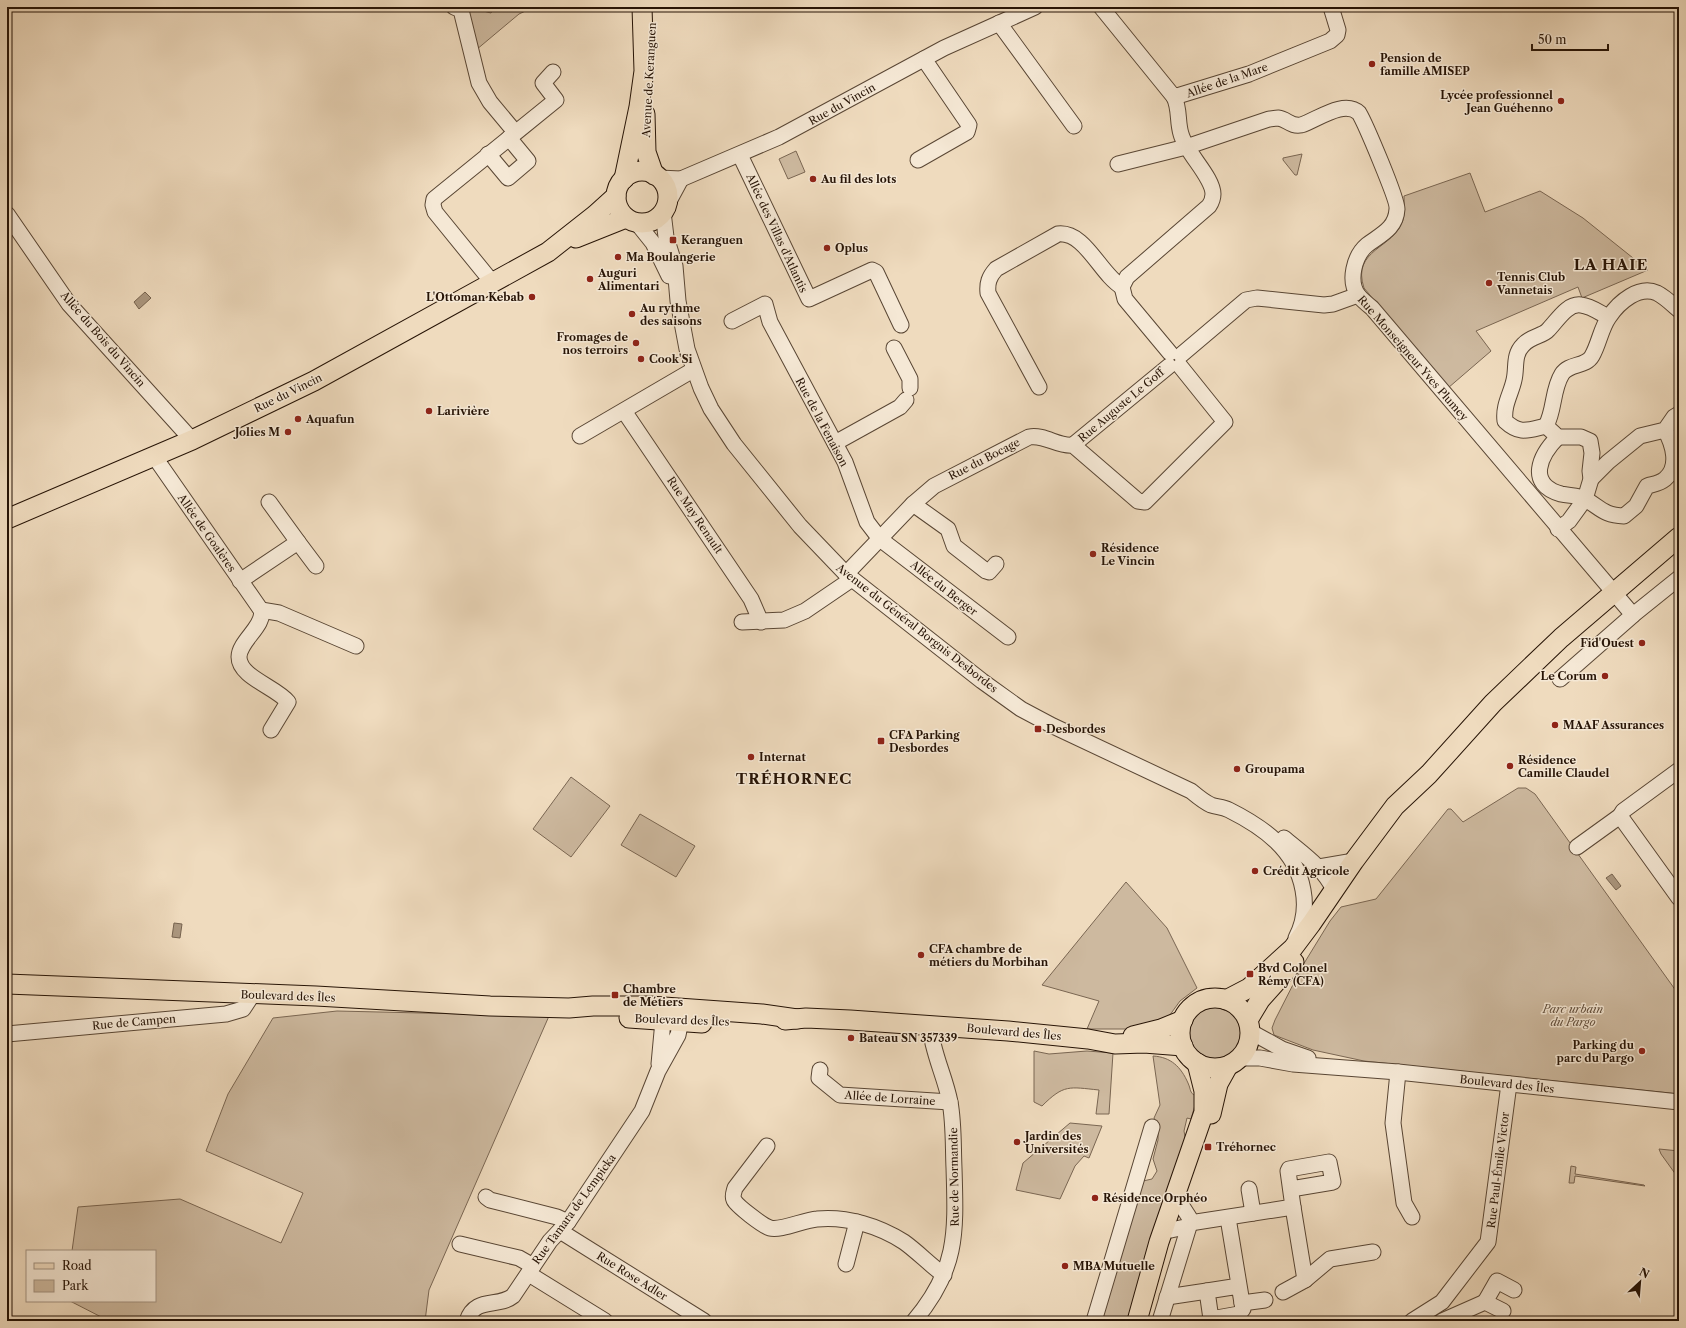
<svg xmlns="http://www.w3.org/2000/svg" width="1686" height="1328" font-family="'Libre Caslon Text',serif">
  <rect width="100%" height="100%" fill="#efdbbe"/>
  <filter id="stains"><feTurbulence type="fractalNoise" baseFrequency=".005" numOctaves="4"/><feColorMatrix values="0 0 0 0 .2 0 0 0 0 .09 0 0 0 0 .02 0 0 0 .5 -.17"/></filter>
  <radialGradient id="worn" r=".72"><stop offset=".6" stop-color="#630" stop-opacity="0"/><stop offset="1" stop-color="#630" stop-opacity=".3"/></radialGradient>
  <g fill="#cdb99f" stroke="#7a6652">
    <path d="M468 7 491 13 494 7H534L519 14 476 50Z"/>
    <path d="M796 151 805 172 788 179 779 159Z"/>
    <path d="M1302 154 1297 175H1295L1283 160V158Z"/>
    <path d="M1470 173 1485 212 1540 191 1583 218 1648 270 1582 298 1578 287 1476 331 1491 351 1448 388 1364 288C1351 249 1394 249 1403 220 1405 212 1404 204 1404 196Z"/>
    <path d="M571 777 610 806 571 857 533 829Z"/>
    <path d="M1518 788H1526L1535 794 1679 995V1094L1364 1061 1313 1050 1274 1035 1272 1028 1275 1020 1303 965 1330 921 1341 907 1376 899 1448 809H1451L1463 822Z"/>
    <path d="M640 814 695 846 676 877 621 845Z"/>
    <path d="M1126 882 1167 928 1197 988 1180 1001 1167 1019 1127 1029H1087L1099 1001 1042 985Z"/>
    <circle cx="1216" cy="1034" r="27"/>
    <path d="M337 1011 549 1016 429 1290 425 1321H109L70 1301H155V1251H72L78 1207 180 1199 281 1243 303 1193 206 1151 228 1094 273 1018Z"/>
    <path d="M1034 1051 1049 1054 1087 1051 1113 1053 1109 1114H1096L1099 1090C1069 1087 1064 1084 1042 1106L1034 1102Z"/>
    <path d="M1153 1056C1171 1057 1181 1067 1188 1083 1192 1092 1188 1090 1197 1098L1191 1119 1187 1118 1184 1131 1187 1148 1132 1321H1101L1143 1181 1152 1179 1157 1171 1153 1159 1158 1140V1128L1154 1118 1160 1105Z"/>
    <path d="M1070 1123 1102 1126 1089 1158 1084 1156 1075 1166 1060 1199 1016 1190 1023 1163Z"/>
    <path d="M1659 1149 1679 1151V1179L1661 1154Z"/>
    <path d="M1571 1166 1576 1167 1575 1174 1644 1185 1645 1186 1575 1176 1574 1183H1569Z"/>
  </g>
  <g fill="#ab977f" stroke="#76634f">
    <path d="M145 292 151 298 139 309 134 302Z"/>
    <path d="M1612 874 1621 886 1616 890 1606 878Z"/>
    <path d="M174 923 182 924 180 938 172 937Z"/>
  </g>
  <g fill="none" stroke-linecap="round" stroke-linejoin="round">
    <defs>
      <g id="minor">
        <path d="M454 7 461 10 479 83 490 102 515 132"/>
        <path d="M1101 7 1174 97 1249 74 1330 41 1337 35 1338 30 1331 7"/>
        <path d="M999 23 1074 126"/>
        <path d="M488 154 508 178 528 161 509 138"/>
        <path d="M740 155 809 299 872 270 876 272 901 325"/>
        <path d="M918 160 967 132 969 125 924 59"/>
        <path d="M1118 164 1186 147 1269 119C1271 119 1275 118 1278 118 1287 119 1291 127 1301 125 1317 120 1344 99 1359 113 1365 123 1398 200 1397 209 1396 229 1380 235 1367 245 1354 256 1348 281 1358 295 1362 300 1367 304 1372 308L1633 615 1560 679"/>
        <path d="M659 178 681 179 779 137 944 48 1035 7"/>
        <path d="M667 205 681 179"/>
        <path d="M663 212 666 237 675 266 678 301 687 349 701 388 711 409 734 444 800 526 846 574 982 681 1021 709 1053 726 1191 791C1197 796 1204 802 1211 805 1217 807 1223 807 1229 810 1263 827 1296 850 1303 890 1306 906 1304 923 1296 938"/>
        <path d="M7 214 69 304 192 440"/>
        <path d="M637 223 653 243 669 276"/>
        <path d="M492 282 435 212 433 205 434 199 556 100 543 83 553 72"/>
        <path d="M732 321 765 304 770 322 845 462 867 522 880 539 1008 637"/>
        <path d="M894 348 910 379V388"/>
        <path d="M1170 353 1125 299 1122 287 1127 277 1209 206C1211 203 1213 198 1213 194 1213 177 1186 153 1181 134 1177 121 1180 109 1174 97"/>
        <path d="M1181 355 1246 300 1257 298 1324 305 1333 304 1358 295"/>
        <path d="M1039 387 988 293C987 283 989 277 996 269L1058 234C1085 231 1100 274 1122 287"/>
        <path d="M624 411 751 599 761 622"/>
        <path d="M1546 426C1528 430 1520 435 1505 421 1503 405 1511 394 1514 380 1517 368 1513 355 1523 345 1531 336 1543 336 1548 330 1557 321 1567 303 1581 305 1591 306 1600 313 1608 317"/>
        <path d="M580 436 693 370"/>
        <path d="M1558 437C1540 455 1526 484 1561 494 1569 496 1578 495 1585 499 1601 508 1603 515 1624 516L1636 506 1647 486C1653 484 1659 484 1665 479 1680 467 1673 444 1665 430"/>
        <path d="M835 443 900 407 906 400"/>
        <path d="M1073 445 1169 366"/>
        <path d="M154 456 261 610C266 625 239 641 239 657 239 677 276 687 288 702L271 730"/>
        <path d="M1591 479 1608 462 1640 436 1665 430 1674 417 1679 414"/>
        <path d="M913 504 948 529 954 546 986 571 989 572 996 564"/>
        <path d="M1558 529 1569 521 1585 499 1591 479 1590 471 1592 453 1590 441 1581 437H1558L1546 426C1555 409 1552 390 1562 374 1569 363 1586 367 1592 356 1599 344 1601 328 1609 317 1619 302 1639 285 1657 293 1665 297 1673 305 1679 310"/>
        <path d="M298 542 316 566"/>
        <path d="M846 574 913 504 934 486 1029 437C1045 434 1058 447 1073 445L1138 501 1145 502 1225 422 1180 366"/>
        <path d="M240 581 298 542 269 502"/>
        <path d="M261 610 279 613 356 646"/>
        <path d="M1633 615 1679 578"/>
        <path d="M742 622 784 620 805 611 852 579"/>
        <path d="M1679 770 1623 811 1620 816 1679 898"/>
        <path d="M1284 838C1303 854 1324 868 1334 890"/>
        <path d="M1577 847 1620 816"/>
        <path d="M1319 867 1354 861"/>
        <path d="M1251 1032 1282 1049 1308 1058"/>
        <path d="M7 1034 226 1014 243 1009 253 994"/>
        <path d="M1241 1058H1260L1293 1064 1398 1072 1679 1102"/>
        <path d="M659 1064 663 1021 667 1012"/>
        <path d="M820 1070 819 1078 840 1095 950 1102"/>
        <path d="M1398 1072 1393 1123 1404 1203 1412 1217"/>
        <path d="M767 1146 735 1188C734 1192 732 1196 734 1200 737 1206 763 1226 770 1228 780 1231 804 1220 817 1219 847 1216 879 1226 904 1242 918 1252 930 1265 944 1275"/>
        <path d="M1249 1189 1253 1213"/>
        <path d="M486 1197 490 1200 557 1217 568 1222"/>
        <path d="M1228 1218 1243 1309 1239 1314 1211 1319 1207 1291 1239 1286"/>
        <path d="M1171 1230 1185 1227 1190 1223 1293 1207 1288 1171 1289 1169 1329 1162 1333 1182 1291 1189"/>
        <path d="M560 1231 704 1321"/>
        <path d="M460 1244 519 1258 533 1266"/>
        <path d="M846 1264 857 1222"/>
        <path d="M529 1274 605 1321"/>
        <path d="M1305 1280 1330 1259 1373 1252"/>
        <path d="M1283 1292 1305 1280 1293 1207"/>
        <path d="M1167 1297 1207 1291"/>
        <path d="M1485 1302 1497 1281 1514 1290"/>
        <path d="M1242 1303 1265 1300"/>
        <path d="M467 1321C475 1296 498 1308 513 1296L550 1241 568 1222 642 1111 658 1071 678 1035 683 1011"/>
        <path d="M914 1321C958 1269 956 1233 954 1168 953 1146 954 1124 950 1102 945 1076 932 1052 930 1026"/>
        <path d="M1094 1321 1152 1127"/>
        <path d="M1160 1321 1190 1223 1189 1217 1180 1203"/>
        <path d="M1412 1321 1442 1302 1488 1242 1509 1084"/>
        <path d="M1442 1321 1485 1302 1503 1311"/>
      </g>
      <g id="major">
        <path d="M645 114 646 152 654 175"/>
        <circle cx="642" cy="197" r="26"/>
        <path d="M624 179 639 107 644 71 642 7"/>
        <path d="M576 238 626 218"/>
        <path d="M7 519 192 440 314 381 548 252 595 215 616 196"/>
        <path d="M7 984 316 996 490 1006 569 1008 593 1006H650L762 1014 797 1019"/>
        <circle cx="1215" cy="1033" r="35"/>
        <path d="M1226 1000 1249 988 1293 948 1311 924 1354 861 1395 806 1429 774 1493 703 1561 638 1679 537"/>
        <path d="M629 1018 702 1023"/>
        <path d="M785 1020 806 1018 850 1020 1008 1031 1088 1039 1115 1044 1144 1043 1183 1046"/>
        <path d="M1248 1020 1260 1000 1294 962"/>
        <path d="M1133 1036 1161 1029 1183 1020"/>
        <path d="M1211 1114 1218 1084 1228 1066"/>
        <path d="M1137 1321 1159 1242 1204 1112V1091L1197 1063"/>
      </g>
    </defs>
    <use href="#minor" stroke="#594634" stroke-width="17"/>
    <use href="#major" stroke="#271406" stroke-width="21"/>
    <use href="#minor" stroke="#f5e8d5" stroke-width="15"/>
    <use href="#major" stroke="#efdbbe" stroke-width="19"/>
  </g>
  <g fill="#8f2418" stroke="#f5e8d5" stroke-width="1.5">
    <circle cx="1372" cy="64" r="4"/>
    <circle cx="1561" cy="101" r="4"/>
    <circle cx="813" cy="179" r="4"/>
    <rect x="669" y="236" width="8" height="8" rx="2"/>
    <circle cx="827" cy="248" r="4"/>
    <circle cx="618" cy="257" r="4"/>
    <circle cx="590" cy="279" r="4"/>
    <circle cx="1489" cy="283" r="4"/>
    <circle cx="532" cy="297" r="4"/>
    <circle cx="632" cy="314" r="4"/>
    <circle cx="636" cy="343" r="4"/>
    <circle cx="641" cy="359" r="4"/>
    <circle cx="429" cy="411" r="4"/>
    <circle cx="298" cy="419" r="4"/>
    <circle cx="288" cy="432" r="4"/>
    <circle cx="1093" cy="554" r="4"/>
    <circle cx="1642" cy="643" r="4"/>
    <circle cx="1605" cy="676" r="4"/>
    <circle cx="1555" cy="725" r="4"/>
    <rect x="1034" y="725" width="8" height="8" rx="2"/>
    <rect x="877" y="737" width="8" height="8" rx="2"/>
    <circle cx="751" cy="757" r="4"/>
    <circle cx="1510" cy="766" r="4"/>
    <circle cx="1237" cy="769" r="4"/>
    <circle cx="1255" cy="871" r="4"/>
    <circle cx="921" cy="955" r="4"/>
    <rect x="1246" y="970" width="8" height="8" rx="2"/>
    <rect x="611" y="991" width="8" height="8" rx="2"/>
    <circle cx="851" cy="1038" r="4"/>
    <circle cx="1642" cy="1051" r="4"/>
    <circle cx="1017" cy="1142" r="4"/>
    <rect x="1204" y="1143" width="8" height="8" rx="2"/>
    <circle cx="1095" cy="1198" r="4"/>
    <circle cx="1065" cy="1266" r="4"/>
  </g>
  <g text-anchor="middle" stroke-width="3" stroke-linejoin="round" paint-order="stroke">
    <g font-size="11" font-weight="bold" fill="#271406" stroke="#f5e8d5" text-anchor="start">
      <text x="1380" y="62">Pension de<tspan x="1380" dy="13">famille AMISEP</tspan></text>
      <text x="1553" y="99" text-anchor="end">Lycée professionnel<tspan x="1553" dy="13">Jean Guéhenno</tspan></text>
      <text x="821" y="183">Au fil des lots</text>
      <text x="681" y="244">Keranguen</text>
      <text x="835" y="252">Oplus</text>
      <text x="626" y="261">Ma Boulangerie</text>
      <text x="598" y="277">Auguri<tspan x="598" dy="13">Alimentari</tspan></text>
      <text x="1497" y="281">Tennis Club<tspan x="1497" dy="13">Vannetais</tspan></text>
      <text x="524" y="301" text-anchor="end">L'Ottoman Kebab</text>
      <text x="640" y="312">Au rythme<tspan x="640" dy="13">des saisons</tspan></text>
      <text x="628" y="341" text-anchor="end">Fromages de<tspan x="628" dy="13">nos terroirs</tspan></text>
      <text x="649" y="363">Cook'Si</text>
      <text x="437" y="415">Larivière</text>
      <text x="306" y="423">Aquafun</text>
      <text x="280" y="436" text-anchor="end">Jolies M</text>
      <text x="1101" y="552">Résidence<tspan x="1101" dy="13">Le Vincin</tspan></text>
      <text x="1634" y="647" text-anchor="end">Fid'Ouest</text>
      <text x="1597" y="680" text-anchor="end">Le Corum</text>
      <text x="1563" y="729">MAAF Assurances</text>
      <text x="1046" y="733">Desbordes</text>
      <text x="889" y="739">CFA Parking<tspan x="889" dy="13">Desbordes</tspan></text>
      <text x="759" y="761">Internat</text>
      <text x="1518" y="764">Résidence<tspan x="1518" dy="13">Camille Claudel</tspan></text>
      <text x="1245" y="773">Groupama</text>
      <text x="1263" y="875">Crédit Agricole</text>
      <text x="929" y="953">CFA chambre de<tspan x="929" dy="13">métiers du Morbihan</tspan></text>
      <text x="1258" y="972">Bvd Colonel<tspan x="1258" dy="13">Rémy (CFA)</tspan></text>
      <text x="623" y="993">Chambre<tspan x="623" dy="13">de Métiers</tspan></text>
      <text x="859" y="1042">Bateau SN 357339</text>
      <text x="1634" y="1049" text-anchor="end">Parking du<tspan x="1634" dy="13">parc du Pargo</tspan></text>
      <text x="1025" y="1140">Jardin des<tspan x="1025" dy="13">Universités</tspan></text>
      <text x="1216" y="1151">Tréhornec</text>
      <text x="1103" y="1202">Résidence Orphéo</text>
      <text x="1073" y="1270">MBA Mutuelle</text>
    </g>
    <g font-size="11" fill="#271406" stroke="#f5e8d5">
      <text transform="translate(649 80) rotate(-87)" y="4">Avenue de Keranguen</text>
      <text transform="translate(1227 80) rotate(-19)" y="4">Allée de la Mare</text>
      <text transform="translate(842 104) rotate(-29)" y="4">Rue du Vincin</text>
      <text transform="translate(777 233) rotate(65)" y="4">Allée des Villas d'Atlantis</text>
      <text transform="translate(103 339) rotate(49)" y="4">Allée du Bois du Vincin</text>
      <text transform="translate(1413 358) rotate(49)" y="4">Rue Monseigneur Yves Plumey</text>
      <text transform="translate(288 393) rotate(-26)" y="4">Rue du Vincin</text>
      <text transform="translate(1121 405) rotate(-40)" y="4">Rue Auguste Le Goff</text>
      <text transform="translate(822 422) rotate(62)" y="4">Rue de la Fenaison</text>
      <text transform="translate(984 459) rotate(-27)" y="4">Rue du Bocage</text>
      <text transform="translate(695 515) rotate(56)" y="4">Rue May Renault</text>
      <text transform="translate(207 533) rotate(55)" y="4">Allée de Goalères</text>
      <text transform="translate(944 588) rotate(38)" y="4">Allée du Berger</text>
      <text transform="translate(917 628) rotate(38)" y="4">Avenue du Général Borgnis Desbordes</text>
      <text transform="translate(288 996) rotate(2)" y="4">Boulevard des Îles</text>
      <text transform="translate(682 1020) rotate(2)" y="4">Boulevard des Îles</text>
      <text transform="translate(134 1022) rotate(-5)" y="4">Rue de Campen</text>
      <text transform="translate(1014 1032) rotate(5)" y="4">Boulevard des Îles</text>
      <text transform="translate(1507 1084) rotate(6)" y="4">Boulevard des Îles</text>
      <text transform="translate(890 1098) rotate(4)" y="4">Allée de Lorraine</text>
      <text transform="translate(1498 1170) rotate(-83)" y="4">Rue Paul-Émile Victor</text>
      <text transform="translate(954 1177) rotate(-91)" y="4">Rue de Normandie</text>
      <text transform="translate(574 1209) rotate(-54)" y="4">Rue Tamara de Lempicka</text>
      <text transform="translate(632 1276) rotate(32)" y="4">Rue Rose Adler</text>
    </g>
    <g font-size="11" font-style="italic" fill="#614e3c" stroke="#f5e8d5">
      <text x="1573" y="1013">Parc urbain<tspan x="1573" dy="13">du Pargo</tspan></text>
    </g>
    <g font-size="15" font-weight="bold" letter-spacing="1" fill="#271406" stroke="#f5e8d5">
      <text x="1611" y="270">LA HAIE</text>
      <text x="794" y="784">TRÉHORNEC</text>
    </g>
  </g>
  <rect width="1686" height="1328" fill="none" stroke="#efdbbe" stroke-width="24"/>
  <rect x="8" y="8" width="1670" height="1312" fill="none" stroke="#271406" stroke-width="2"/>
  <rect x="12" y="12" width="1662" height="1304" fill="none" stroke="#271406"/>
  <rect x="26" y="1250" width="130" height="52" fill="#f5e8d5" stroke="#a39382"/>
  <rect x="34" y="1263" width="20" height="6" fill="#efdbbe" stroke="#a39382"/>
  <text x="62" y="1270" font-size="12" fill="#271406">Road</text>
  <rect x="34" y="1280" width="20" height="12" fill="#cdb99f" stroke="#a39382"/>
  <text x="62" y="1290" font-size="12" fill="#271406">Park</text>
  <g transform="translate(1640 1282) rotate(26)" stroke="#f5e8d5" stroke-width="3" paint-order="stroke">
  <path d="M0-3L7 15L0 10L-7 15Z" fill="#271406"/>
  <text y="-6" font-size="11" font-weight="bold" text-anchor="middle" fill="#271406">N</text>
  </g>
  <path d="M1532 44v6h76v-6" fill="none" stroke="#271406" stroke-width="2"/>
  <text x="1538" y="44" font-size="12" fill="#271406" stroke="#f5e8d5" stroke-width="3" paint-order="stroke">50 m</text>
  <rect width="100%" height="100%" filter="url(#stains)"/>
  <rect width="100%" height="100%" fill="url(#worn)"/>
</svg>
